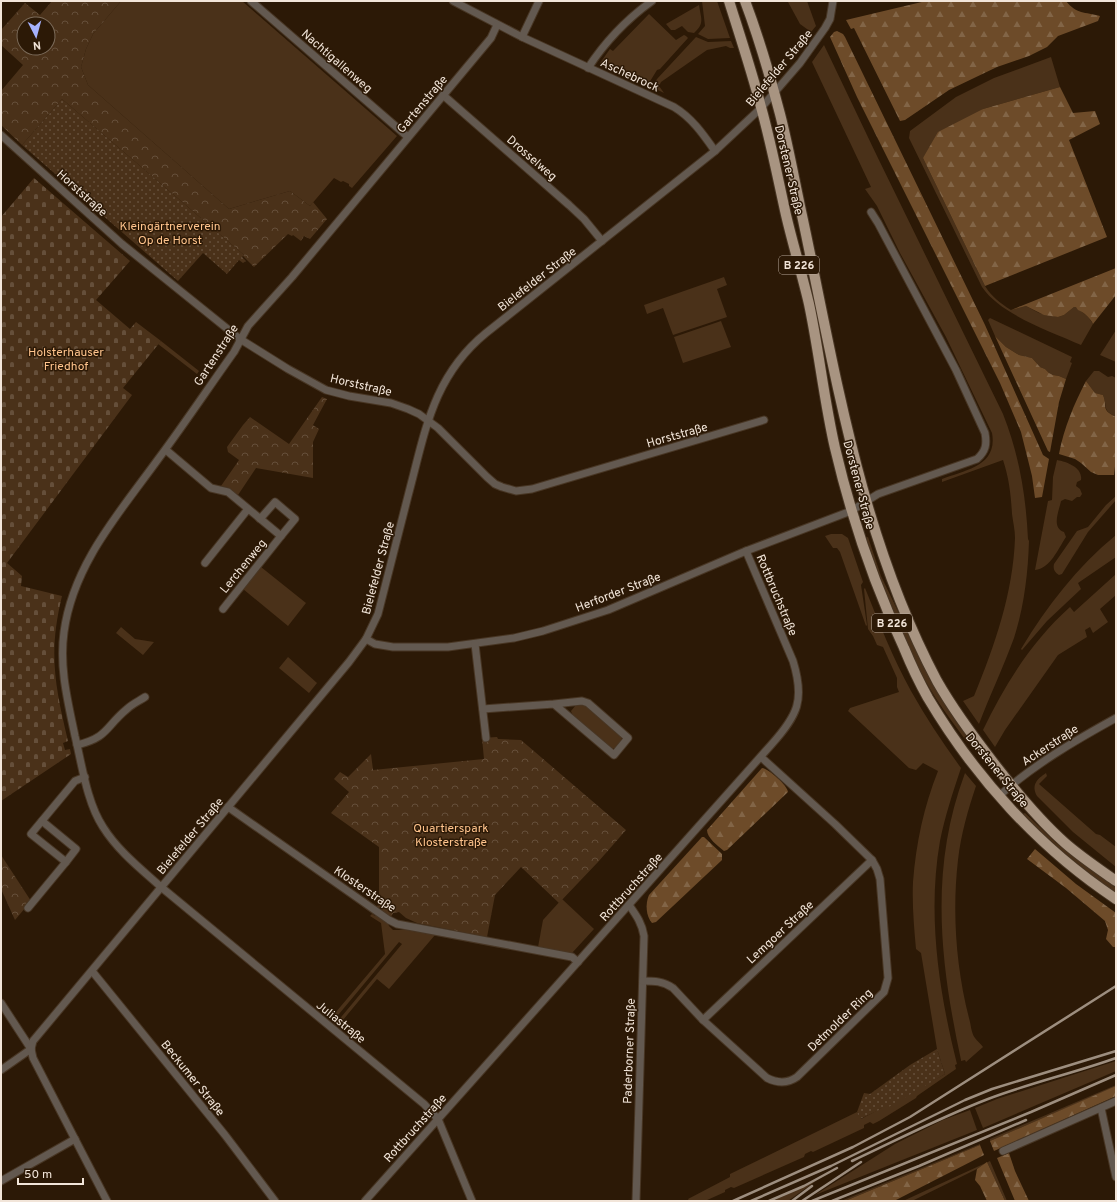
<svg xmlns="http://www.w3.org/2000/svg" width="1117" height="1202" font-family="Overpass,sans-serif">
  <defs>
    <pattern id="forest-firs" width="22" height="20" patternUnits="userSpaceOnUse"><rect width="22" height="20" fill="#6d4b29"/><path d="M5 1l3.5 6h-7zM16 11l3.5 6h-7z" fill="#826547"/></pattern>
    <pattern id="cemetery-stones" width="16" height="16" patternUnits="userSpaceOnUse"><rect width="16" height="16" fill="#4a3119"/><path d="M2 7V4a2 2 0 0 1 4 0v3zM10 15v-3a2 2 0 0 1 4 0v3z" fill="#654f3a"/></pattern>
    <pattern id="park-crowns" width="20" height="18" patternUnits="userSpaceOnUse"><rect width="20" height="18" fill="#4a3119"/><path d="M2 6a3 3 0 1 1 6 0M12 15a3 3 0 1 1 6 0" fill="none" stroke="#654f3a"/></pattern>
    <pattern id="garden-dots" width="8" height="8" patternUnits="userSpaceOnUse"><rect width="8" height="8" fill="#4a3119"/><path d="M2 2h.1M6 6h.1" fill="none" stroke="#654f3a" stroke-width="1.8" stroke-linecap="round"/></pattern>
  </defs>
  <rect width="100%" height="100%" fill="#2c1906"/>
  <g fill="#4a3119">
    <path d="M121 1H242L397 136 352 188 349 186V184L343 181 341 182 334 178 310 206 290 191 229 209 88 85 81 67 86 49 93 34Z"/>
    <path d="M702 1H717L730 38 708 39 698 34 705 26Z"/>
    <path d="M790 1H807L816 26 811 32 800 24 788 2Z"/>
    <path d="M699 5C701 19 705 23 694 33L688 32 682 26 675 30H671L666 24Z"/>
    <path d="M649 14 676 40 684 35 686 36 688 38 660 69 657 70 649 83 646 84 600 63 610 49 613 51Z"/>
    <path d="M696 37 708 42 731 41 734 48H730L726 46 707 50 661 82 659 86 664 93 656 89 654 84 657 79Z"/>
    <path d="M824 45 877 156 1003 414C1019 454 1026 496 1028 539L1029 541C1028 574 1024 607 1014 638 1003 668 990 695 979 724L963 701 974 696C995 645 1013 593 1015 538 1015 530 1013 522 1012 514 1011 495 1009 478 1003 460L942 482V479C965 470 998 466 992 433L946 337 900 253 877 206 865 189 871 187 812 62Z"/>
    <path d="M1051 57 1060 87 983 109 923 158 985 286C992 297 1000 303 1011 310L1026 306 1039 313 1058 317 1064 315 1074 307H1077L1089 318 1093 324 1081 345C1050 331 1001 315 982 287L909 138 910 131 956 97 994 78Z"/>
    <path d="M724 277 727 285 717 289 727 317 673 335 663 308 647 314 644 305Z"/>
    <path d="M990 318 1072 357 1070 362 1072 363 1066 379 1059 376 1053 375 1049 373 1045 369 1040 367 1032 358 1019 355 1006 347 995 336 988 320Z"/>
    <path d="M721 321 731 347 683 363 674 337Z"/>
    <path d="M1116 330V362L1100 355Z"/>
    <path d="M161 341 199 371 197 374 158 344Z"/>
    <path d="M1094 371H1099L1108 377 1112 376 1116 378V417C1101 409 1108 407 1103 395L1095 393 1086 381Z"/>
    <path d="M1057 460C1068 462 1083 468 1081 480L1077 482 1076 486 1080 489 1082 494 1080 497H1077L1072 501 1065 499 1061 501C1059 511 1051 528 1064 532L1066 537C1058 549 1050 569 1035 570L1048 501 1052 500 1053 477Z"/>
    <path d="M1116 496V500L1088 532 1062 574 1059 575C1054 572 1053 569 1054 564L1077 531 1088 527 1106 505Z"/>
    <path d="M831 534H842L848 538 863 582 861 585 867 625 866 626 840 552 837 548H833L825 536Z"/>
    <path d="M1116 535V557L1078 583 1081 589 1047 621 1022 650 1021 649C1047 606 1077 567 1116 535Z"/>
    <path d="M868 537 881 576 922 661 947 706 969 739 967 742C955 725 942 709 932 692 903 645 884 589 865 538Z"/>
    <path d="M261 567 306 603 288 626 243 589Z"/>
    <path d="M1116 574V595L1100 609 1108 622 1093 633 1090 627 1085 630 1087 637 1058 655 1005 730 995 747 983 730C1005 684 1032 641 1070 607L1074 612Z"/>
    <path d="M865 588C879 623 893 658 911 691 926 718 943 743 961 768 953 792 945 816 940 841 927 915 939 992 957 1064L955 1065 956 1069 917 1096 916 1098 879 1121 873 1124 870 1122 864 1125V1128L813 1152 811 1151 805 1154 804 1157 734 1188 731 1187 725 1190V1192L705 1201H689L688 1199 730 1177V1174L857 1112 861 1119 945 1074 937 1049 921 953 916 949C914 927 912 904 913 882 916 843 924 806 938 771L923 763 916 770 909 768 848 711 850 708 899 692 897 687V678L883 647 877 645 873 636 868 629 864 589Z"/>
    <path d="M121 627 135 639 154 642 143 655 116 633Z"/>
    <path d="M288 657 317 683 309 693 279 668Z"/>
    <path d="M580 704 585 705 621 736 622 740 616 748H611L573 716 571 711 576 705Z"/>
    <path d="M965 773 976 786C968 810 961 834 958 860 952 912 956 967 969 1018 971 1024 971 1033 975 1038 977 1041 981 1044 983 1047L966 1062 965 1060 961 1061V1060C940 962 929 869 965 773Z"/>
    <path d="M1046 773 1047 776 1039 784 1096 834 1100 835 1116 847V867L1073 832 1037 796C1031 785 1037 779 1046 773Z"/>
    <path d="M1025 813 1056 843 1116 888V893C1082 869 1052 843 1023 814Z"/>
    <path d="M562 899 594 929 572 953 538 947 543 920Z"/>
    <path d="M372 914 375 916 376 915 388 923 389 926 393 930H407L435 935 389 989 377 979 338 1026 337 1022 402 944 399 942 334 1020 330 1019 385 954 381 923 370 916Z"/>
    <path d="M1116 1061V1071L983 1128 975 1108 997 1099Z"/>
    <path d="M1116 1085V1086L1111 1089 990 1141V1139Z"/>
    <path d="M970 1110 977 1130 815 1195 895 1144 943 1120Z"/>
    <path d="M980 1144V1145L845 1201H841Z"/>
    <path d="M990 1161 1007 1201H1005L987 1162 977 1169 912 1201H903Z"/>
    <path d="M816 1181 788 1201H773L775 1200Z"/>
  </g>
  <g fill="url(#forest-firs)">
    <path d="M926 1H1066C1076 14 1085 12 1100 16L1098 21 1058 36 1047 47 1029 56 997 67 949 90 905 120 900 121 854 28 851 29 846 20Z"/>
    <path d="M837 31 843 34 845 37 985 325 1043 455 1049 459 1042 497 1035 498 1032 476 1021 432 1000 383 857 97 830 37 834 32Z"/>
    <path d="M1060 87 1073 113 1095 111 1100 124 1069 140 1107 237 985 286 923 158 938 132 983 109Z"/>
    <path d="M1116 268V295L1093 324C1091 319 1084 312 1078 310L1076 307H1074L1064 315 1058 317 1044 315 1026 306 1011 310Z"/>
    <path d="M995 336 1006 347 1019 355 1032 358 1040 367 1045 369 1049 373 1053 375 1059 376 1066 379 1059 402 1050 452 1048 451Z"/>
    <path d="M1086 381 1095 393 1103 395C1108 407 1100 409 1116 417V458L1114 475H1098L1091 472 1081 463 1075 459 1059 454C1064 428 1074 404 1086 381Z"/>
    <path d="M762 768C769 769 788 786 788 792L727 850 724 851C718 846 707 838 707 830Z"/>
    <path d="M702 837H704L722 854V860L656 922 652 923C646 916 645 904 649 895Z"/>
    <path d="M1035 849 1076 884 1116 913V947H1113L1106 939 1108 930 1105 921 1066 888 1027 859Z"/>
    <path d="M1116 1086V1096L994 1151 990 1141Z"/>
    <path d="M980 1145 984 1155 894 1201H845Z"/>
    <path d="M1009 1153 1015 1171 1029 1201H1015L997 1158Z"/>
    <path d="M987 1162 1005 1201H987L980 1186 975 1180 977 1169Z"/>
  </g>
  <path fill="url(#cemetery-stones)" d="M34 178 130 261 96 300 130 329 136 322 161 341 123 388 132 395 7 563 22 576 21 586 62 596C48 653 55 686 68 741L63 743 65 750 70 749 71 754 1 801V217Z"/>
  <g fill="url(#park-crowns)" fill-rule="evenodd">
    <path d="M52 1H121L93 34 86 49 81 67 88 85 229 209 290 191 310 206 313 202 327 219 310 239 304 236 301 241 293 235 292 236 288 234 254 267 243 256 244 255 62 99 22 145 1 125V91L23 65 1 45V30L25 3 40 15ZM24 24H48V48H24Z"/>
    <path d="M322 397 327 399 313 425 319 429 313 442V478L256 468 238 495 229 488 221 486 239 460 228 452 227 447 243 425 250 417 289 444Z"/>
    <path d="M497 737 498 739 521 740 626 830 598 862 559 903 521 867 495 895 487 937 417 923 406 918 399 912 393 913 390 919 376 908 378 905 379 906V847L331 813 349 792 334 779 340 772 348 777 371 754 373 770 484 759 482 738Z"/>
    <path d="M1 855 31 901 15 920 1 889Z"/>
  </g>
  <g fill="url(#garden-dots)">
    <path d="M62 99 244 255 242 257 246 261 243 263 239 260 227 274 203 253 178 281 22 145Z"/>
    <path d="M937 1049 945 1074 887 1108 879 1109V1110L860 1119 857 1112 864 1093 870 1094 910 1065Z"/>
  </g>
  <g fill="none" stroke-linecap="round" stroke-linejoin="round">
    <defs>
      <g id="minor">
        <path d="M251 1 408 137"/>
        <path d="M453 1 522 37 674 107C692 118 703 134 715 151"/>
        <path d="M522 37 539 1"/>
        <path d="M588 68C605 42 627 19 652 1"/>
        <path d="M443 95 569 205 584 219 602 241"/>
        <path d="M1 135 122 244 240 339 288 369 326 390 349 396 391 403 408 409 419 414 438 428 487 477 495 484 502 487 516 491 532 489 764 420"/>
        <path d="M166 450 211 488 228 492 281 536 223 609"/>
        <path d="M260 519 275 502 295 519 281 536"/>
        <path d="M205 563 248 509"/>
        <path d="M366 639 375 644 393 647H448L514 638 543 631 608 610 746 551 851 511 878 494 977 459C986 451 987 444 985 433L956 370 878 223 871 212"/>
        <path d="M475 644 486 738"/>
        <path d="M483 709 554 704 614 755 628 738 588 703 582 701 554 704"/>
        <path d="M77 745C109 737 105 727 127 709 132 704 139 701 145 697"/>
        <path d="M999 796C1033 765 1076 740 1116 718"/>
        <path d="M228 807 389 920 397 924 572 957 578 962"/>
        <path d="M42 821 76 849 66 862"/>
        <path d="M629 905C636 915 642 923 644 936L636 1201"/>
        <path d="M28 908 66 862 31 834 75 781 85 777"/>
        <path d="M92 971 225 1135 275 1201"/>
        <path d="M643 981C654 981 663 981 673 988L703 1020 767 1078C777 1083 787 1084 797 1077L884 992 888 978 880 879 877 869 872 860 835 824 761 757"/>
        <path d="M1 1003 31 1049"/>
        <path d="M703 1020 872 860"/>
        <path d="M1 1070 31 1049"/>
        <path d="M1101 1108 1116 1177"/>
        <path d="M1003 1151 1116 1101"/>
        <path d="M1 1181 75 1139"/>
        <path d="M107 1201 33 1058 31 1049 33 1041 349 662 366 639 378 614C388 575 398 535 408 496 425 433 432 377 486 333L715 151 761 108 800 63 825 28 830 19 833 1"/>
        <path d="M365 1201 771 745C798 715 805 700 793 661L746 551"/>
        <path d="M472 1201 438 1119 424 1104 161 887C141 869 118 851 103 827 87 803 82 765 75 736 68 702 59 668 64 632 73 564 120 512 159 458 185 423 209 387 234 352L248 326 292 277 491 38 497 25"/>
      </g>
      <g id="primary">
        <path d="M729 1C740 36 752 72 761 107 771 143 778 179 786 215 793 245 802 274 809 304 819 351 824 400 835 448 851 516 874 584 904 648 911 665 919 682 928 698 975 777 1039 848 1116 899"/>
        <path d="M745 1C759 38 770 76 780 114 789 149 795 184 803 220 836 376 861 538 937 681 954 711 975 739 996 766 1017 793 1039 820 1065 843 1081 857 1099 869 1116 881"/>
      </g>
    </defs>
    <use href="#minor" stroke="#483624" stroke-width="9"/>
    <use href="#primary" stroke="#483624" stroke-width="12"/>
    <use href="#minor" stroke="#635950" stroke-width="7"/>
    <use href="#primary" stroke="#a89481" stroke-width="10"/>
    <g stroke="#9d8e7f" stroke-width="2.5">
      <path d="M852 1161C897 1140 941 1117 988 1099 1030 1083 1074 1073 1116 1058"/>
      <path d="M733 1201 853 1147 910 1117 1116 986"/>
      <path d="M751 1201 831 1166 965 1100 992 1089 1116 1051"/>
      <path d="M769 1201 804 1186 837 1168"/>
      <path d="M792 1201 812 1186"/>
      <path d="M802 1201 861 1162"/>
      <path d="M812 1201 1031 1112 1116 1075"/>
      <path d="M832 1201 919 1166 1026 1120"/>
    </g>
  </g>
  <g text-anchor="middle" stroke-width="3" stroke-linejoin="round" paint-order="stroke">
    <g fill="#2c1906" stroke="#b7a89a" stroke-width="1">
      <rect x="779" y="256" width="40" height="18" rx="3"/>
      <rect x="872" y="614" width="40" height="18" rx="3"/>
    </g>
    <g font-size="11" font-weight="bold" fill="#f2e5d9">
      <text x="799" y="269">B 226</text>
      <text x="892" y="627">B 226</text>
    </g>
    <g font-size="12" fill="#f2e5d9" stroke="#2c1906">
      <text transform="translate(337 61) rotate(41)" y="4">Nachtigallenweg</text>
      <text transform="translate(779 68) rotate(-50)" y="4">Bielefelder Straße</text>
      <text transform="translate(630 75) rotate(25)" y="4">Aschebrock</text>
      <text transform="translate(422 104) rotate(-50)" y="4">Gartenstraße</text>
      <text transform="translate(532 158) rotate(41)" y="4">Drosselweg</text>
      <text transform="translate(789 170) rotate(77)" y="4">Dorstener Straße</text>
      <text transform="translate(82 193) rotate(42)" y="4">Horststraße</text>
      <text transform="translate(537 279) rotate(-38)" y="4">Bielefelder Straße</text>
      <text transform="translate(216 355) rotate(-57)" y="4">Gartenstraße</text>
      <text transform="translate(361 385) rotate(13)" y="4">Horststraße</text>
      <text transform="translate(677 435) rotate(-16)" y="4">Horststraße</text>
      <text transform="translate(859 485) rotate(75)" y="4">Dorstener Straße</text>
      <text transform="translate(243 566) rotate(-51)" y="4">Lerchenweg</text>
      <text transform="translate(378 568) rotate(-75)" y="4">Bielefelder Straße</text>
      <text transform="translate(618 592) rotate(-21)" y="4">Herforder Straße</text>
      <text transform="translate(777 595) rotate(67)" y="4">Rottbruchstraße</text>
      <text transform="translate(1050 745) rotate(-33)" y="4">Ackerstraße</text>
      <text transform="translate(997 770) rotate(51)" y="4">Dorstener Straße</text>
      <text transform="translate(190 836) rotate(-50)" y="4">Bielefelder Straße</text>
      <text transform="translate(631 887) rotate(-48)" y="4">Rottbruchstraße</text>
      <text transform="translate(365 889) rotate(34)" y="4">Klosterstraße</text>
      <text transform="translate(780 932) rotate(-43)" y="4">Lemgoer Straße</text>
      <text transform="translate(840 1020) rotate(-44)" y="4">Detmolder Ring</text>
      <text transform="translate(341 1022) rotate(39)" y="4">Juliastraße</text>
      <text transform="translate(629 1051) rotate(-88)" y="4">Paderborner Straße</text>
      <text transform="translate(193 1078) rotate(51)" y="4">Beckumer Straße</text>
      <text transform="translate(415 1128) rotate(-48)" y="4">Rottbruchstraße</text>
    </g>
    <g font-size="12" fill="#ffc48d" stroke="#2c1906">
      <text x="170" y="230">Kleingärtnerverein<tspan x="170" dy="14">Op de Horst</tspan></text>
      <text x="66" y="356">Holsterhauser<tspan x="66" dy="14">Friedhof</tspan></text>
      <text x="451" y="832">Quartierspark<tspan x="451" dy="14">Klosterstraße</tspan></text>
    </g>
  </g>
  <rect width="1117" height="1202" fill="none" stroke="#f2e5d9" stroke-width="4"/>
  <g transform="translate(36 36) rotate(174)"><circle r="19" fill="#2c1906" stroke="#7b6b5a"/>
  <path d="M0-3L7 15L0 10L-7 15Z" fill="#a5b1fc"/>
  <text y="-6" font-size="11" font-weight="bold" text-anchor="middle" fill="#f2e5d9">N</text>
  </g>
  <path d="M18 1178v6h65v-6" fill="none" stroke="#f2e5d9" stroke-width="2"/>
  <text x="24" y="1178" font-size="12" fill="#f2e5d9" stroke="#2c1906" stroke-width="3" paint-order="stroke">50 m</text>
</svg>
